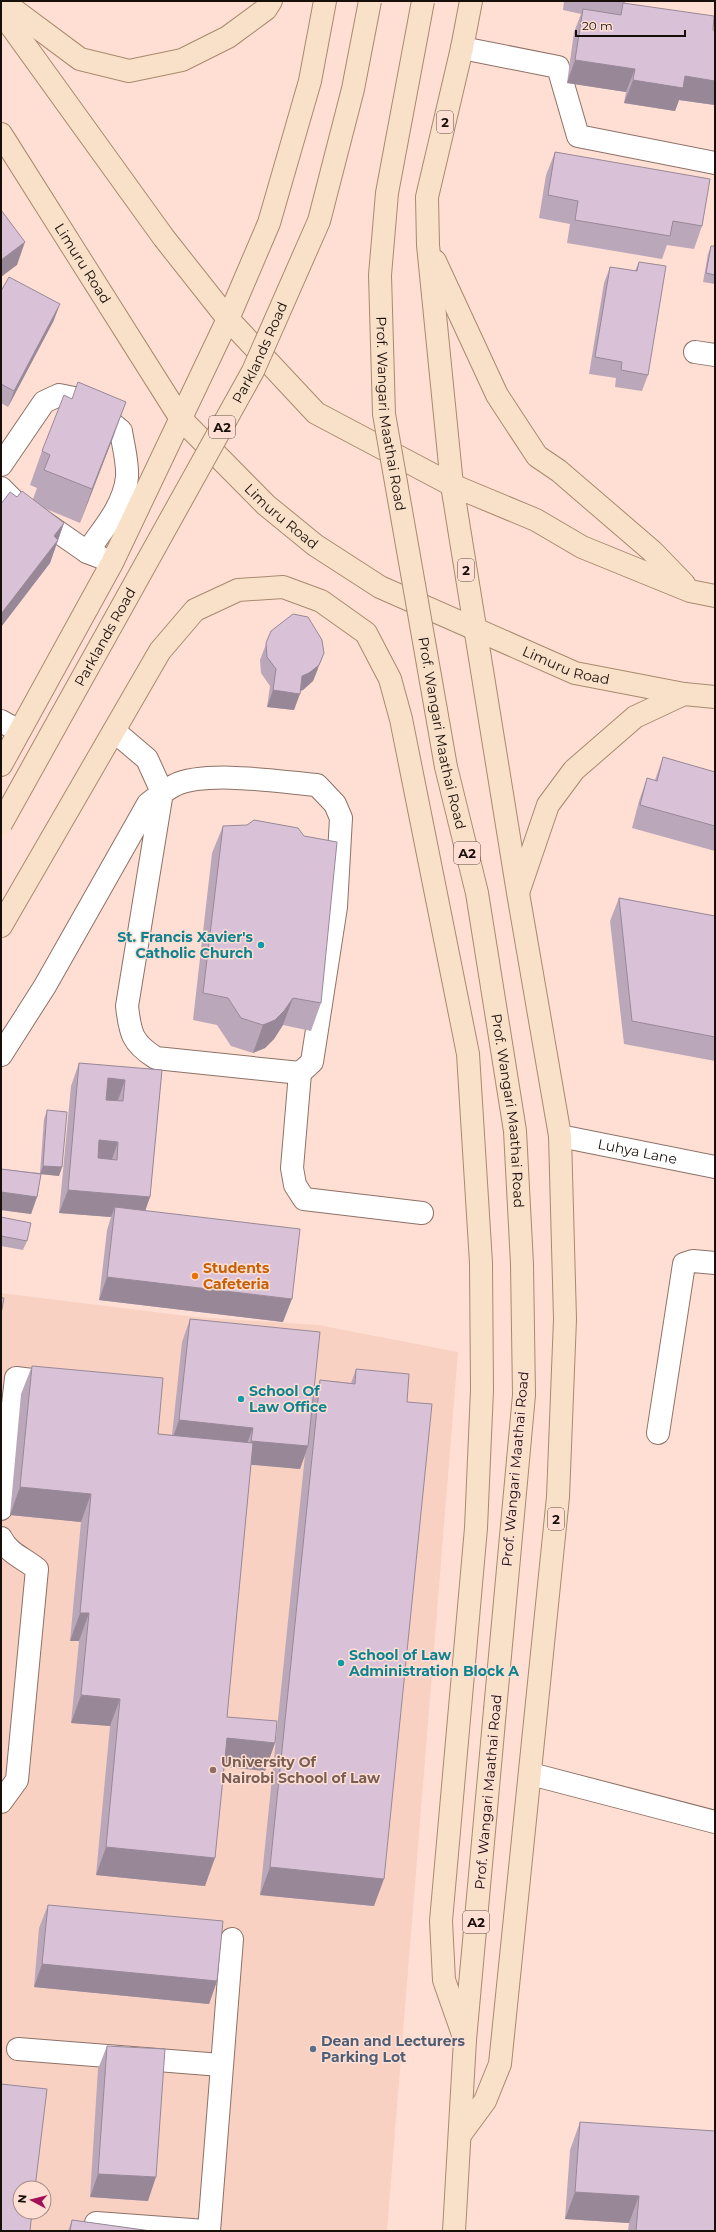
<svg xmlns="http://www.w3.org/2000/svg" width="716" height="2232" font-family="Montserrat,sans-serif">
  <rect width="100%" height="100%" fill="#ffdfd3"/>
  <path fill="#f8d1c3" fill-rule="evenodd" d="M1 1293 195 1317 318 1325 458 1352 387 2231H1ZM20 2188H44V2212H20Z"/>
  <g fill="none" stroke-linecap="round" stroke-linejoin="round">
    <defs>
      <g id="minor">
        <path d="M462 48 558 67 578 136 715 163"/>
        <path d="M695 352 715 355"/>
        <path d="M1 465 44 402 59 395 74 398 92 407 121 431C123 445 128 462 127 477 124 506 103 529 87 552"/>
        <path d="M1 488 15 502 87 552 100 557"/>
        <path d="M1 721 19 731"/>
        <path d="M1 1055 45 986 148 804C157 797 165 790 175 785 207 770 281 782 317 785L335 804 341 818 336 907 312 1062 300 1073 156 1058C132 1043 130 1033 127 1006L162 792 147 759 114 731"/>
        <path d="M300 1073 292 1168 295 1185 304 1199 422 1213"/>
        <path id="s1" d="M560 1136 715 1167"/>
        <path d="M658 1433 684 1264 693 1261 715 1263"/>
        <path d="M1 1509 16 1378 56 1383"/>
        <path d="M1 1538C9 1554 24 1558 37 1569L17 1780 1 1802"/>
        <path d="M531 1774 715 1822"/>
        <path d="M18 2049 221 2065"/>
        <path d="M96 2223 205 2231"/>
        <path d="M209 2231 232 1939"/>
      </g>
      <g id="major">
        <path d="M2 1 80 59 129 71 182 60 228 37 266 9 271 1"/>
        <path d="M1 12 164 238 228 319 316 413 452 485 536 520 582 547 690 591 715 596"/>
        <path id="s2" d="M1 134 181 419 266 505 315 545 380 587 575 673 684 694 715 697"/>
        <path d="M435 261 497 395 537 456 559 471 652 551 684 584"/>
        <path d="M1 765 112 563 228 319 269 223 310 81 325 1"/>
        <path d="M519 890 548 805 574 770 635 717 684 694"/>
        <path d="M1 926 160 651 195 610 238 590 283 587 321 601 366 633 390 679 401 719 468 1054 481 1263 482 1390 476 1528 441 1921 444 1980 465 2040"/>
        <path d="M460 2135 485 2101 500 2064 558 1497 565 1319 560 1136 518 893 452 485 428 245 427 197 462 48 471 1"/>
        <path d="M454 2231 465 2040 495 1710"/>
      </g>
    </defs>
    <use href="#minor" stroke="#8d7167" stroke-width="24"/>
    <use href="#major" stroke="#a88a6e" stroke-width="24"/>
    <use href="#minor" stroke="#fff" stroke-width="22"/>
    <use href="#major" stroke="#f9e0c8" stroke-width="22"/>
    <defs>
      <g id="major-bridge">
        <path id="s3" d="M423 1 387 193 380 275 384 414 446 767 477 893 515 1131 522 1264 524 1395 495 1710"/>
        <path id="s4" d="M1 824 253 371 319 221 353 89 370 1"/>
      </g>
    </defs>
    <use href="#major-bridge" stroke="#a88a6e" stroke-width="24" stroke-linecap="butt"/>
    <use href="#major-bridge" stroke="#f9e0c8" stroke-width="22"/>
  </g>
  <g fill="#bba7ba">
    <path d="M564 1H625V3L715 31V105L679 100 675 111 624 103 626 92 567 83 574 32 581 14 563 10Z"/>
    <path d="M626 1H635L634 2Z"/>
    <path d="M555 152 702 226 694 249 667 245 662 259 567 243 570 224 539 218 546 175Z"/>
    <path d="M711 246H715V284L703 282 708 254Z"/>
    <path d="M639 262 648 375 642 391 615 387 616 378 589 374 604 283 610 267 635 271Z"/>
    <path d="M1 291 54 320 8 407 1 403Z"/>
    <path d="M114 435 80 523 44 508 64 523 50 563 1 627V504L17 497 33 499 37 488 30 485 42 451Z"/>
    <path d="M271 631 318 669 313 681 303 690 300 691 294 710 267 707 270 686 261 673 260 660Z"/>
    <path d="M663 757 715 772V851L632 828 639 801 647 778 655 780Z"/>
    <path d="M223 826 321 1003 311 1031 283 1025 274 1039 265 1048 253 1053 231 1046 217 1025 193 1020 212 853Z"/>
    <path d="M619 898 715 916V1061L624 1044 610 921Z"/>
    <path d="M79 1063 162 1070 150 1197 145 1210 283 1322 99 1300 107 1230 111 1217 59 1213 71 1086Z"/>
    <path d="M47 1110 62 1167 59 1176 41 1174 37 1197 31 1214 1 1210V1169L40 1173 44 1119Z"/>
    <path d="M1 1217 27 1241 23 1250 1 1246Z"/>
    <path d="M190 1319 313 1399 320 1380 351 1383 356 1369 407 1402 374 1906 260 1895 305 1455 300 1469 251 1464 227 1717 275 1743 265 1771 224 1767 205 1886 96 1875 110 1726 71 1723 79 1641H70L81 1522 10 1515 21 1394 32 1366 158 1434 172 1435 182 1342Z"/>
    <path d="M48 1905 217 1981 209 2004 34 1987 39 1928Z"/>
    <path d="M107 2046 148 2201 90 2197 98 2069Z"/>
    <path d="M580 2122 715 2231H628L629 2223 565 2219 570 2150Z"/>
    <path d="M72 2220 151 2231H68Z"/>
  </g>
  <g fill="#988897">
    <path d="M575 60 635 69 626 92 567 83Z"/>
    <path d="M685 76 715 81V105L679 100 675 111 624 103 633 80Z"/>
    <path d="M25 242 17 265 1 277V260Z"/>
    <path d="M60 304 54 320 8 407 14 391Z"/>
    <path d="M126 402 114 435 80 523 92 489Z"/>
    <path d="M64 523 50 563 1 627V614L54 536Z"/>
    <path d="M324 653 313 681 303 690 296 692 302 676Z"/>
    <path d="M273 690 300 694 294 710 267 707Z"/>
    <path d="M293 998 283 1025 274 1039 265 1048 253 1053 263 1025Z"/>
    <path d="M108 1078 125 1080 117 1103 100 1102Z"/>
    <path d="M99 1140 118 1142 110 1165 91 1163Z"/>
    <path d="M43 1166 62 1167 59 1176 40 1174Z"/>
    <path d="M68 1190 150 1197 142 1220 115 1207 111 1217 59 1213Z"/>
    <path d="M1 1192 37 1197 31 1214 1 1210Z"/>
    <path d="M107 1277 292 1299 283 1322 99 1300Z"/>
    <path d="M179 1420 253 1428 244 1451 171 1443Z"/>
    <path d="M251 1441 308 1446 300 1469 243 1464Z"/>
    <path d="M20 1487 91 1494 81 1522 10 1515Z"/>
    <path d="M80 1613H89L79 1641H70Z"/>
    <path d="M81 1695 120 1699 110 1726 71 1723Z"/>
    <path d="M227 1738 275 1743 265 1771 217 1766Z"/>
    <path d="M106 1847 215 1858 205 1886 96 1875Z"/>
    <path d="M270 1867 384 1879 374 1906 260 1895Z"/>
    <path d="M42 1964 217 1981 209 2004 34 1987Z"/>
    <path d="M98 2174 156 2177 148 2201 90 2197Z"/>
    <path d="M575 2192 639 2196 629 2223 565 2219Z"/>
  </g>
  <g fill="#d9c2d8" stroke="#988897" fill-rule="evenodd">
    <path d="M623 3 714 16 713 30 715 31V81L685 76 683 88 633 80 635 69 575 60 583 9 621 15Z"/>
    <path d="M555 152 710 179 702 226 673 221 670 236 575 220 578 201 548 195Z"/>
    <path d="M1 210 25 242 1 260Z"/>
    <path d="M711 246H715V275L706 273Z"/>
    <path d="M639 262 666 266 648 375 621 370 622 362 595 357 610 267 637 271Z"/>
    <path d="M9 277 60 304 14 391 1 384V291Z"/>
    <path d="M78 382 126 402 92 489 44 470 50 455 42 451 64 395 72 399Z"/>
    <path d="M22 491 64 523 54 536 58 540 1 614V504L10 492 17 497Z"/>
    <path d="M293 614 308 617 322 640 324 653 319 665 309 673 302 676 300 694 273 690 276 669 267 657 266 643 271 631Z"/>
    <path d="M663 757 715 772V826L640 805 647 778 657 781Z"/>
    <path d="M254 820 298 828 304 836 337 842 321 1003 293 998 284 1011 275 1020 263 1025 241 1018 228 998 203 993 223 826 247 825Z"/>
    <path d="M619 898 715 916V1037L632 1021Z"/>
    <path d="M79 1063 162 1070 150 1197 68 1190ZM108 1078 125 1080 123 1101 106 1100ZM99 1140 118 1142 117 1160 98 1158Z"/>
    <path d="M47 1110 67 1112 62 1167 43 1166Z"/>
    <path d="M1 1169 41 1174 37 1197 1 1192Z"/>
    <path d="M115 1207 300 1229 292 1299 107 1277Z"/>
    <path d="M1 1217 31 1223 27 1241 1 1236Z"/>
    <path d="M1 1298H4L1 1314Z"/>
    <path d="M190 1319 320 1332 308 1446 251 1441 253 1428 179 1420Z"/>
    <path d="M32 1366 163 1378 158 1434 253 1443 227 1717 277 1721 275 1743 227 1738 215 1858 106 1847 120 1699 81 1695 89 1613H80L91 1494 20 1487Z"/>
    <path d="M356 1369 409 1374 407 1402 432 1404 384 1879 270 1867 320 1380 355 1384Z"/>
    <path d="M48 1905 223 1921 217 1981 42 1964Z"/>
    <path d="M107 2046 165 2049 156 2177 98 2174Z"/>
    <path d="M1 2084 47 2089 35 2188H20V2212H32L30 2231H1Z"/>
    <path d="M580 2122 715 2131V2231H636L639 2196 575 2192Z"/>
    <path d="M72 2220 151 2231H70Z"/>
  </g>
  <g fill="#0f9aa8" stroke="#ffdfd3" stroke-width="1.5">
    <circle cx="261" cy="945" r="4"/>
    <circle cx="241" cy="1399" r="4"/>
    <circle cx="341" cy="1663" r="4"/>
  </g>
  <circle fill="#e8710a" stroke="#ffdfd3" stroke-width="1.5" cx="195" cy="1276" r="4"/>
  <circle fill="#8d6e63" stroke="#ffdfd3" stroke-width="1.5" cx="213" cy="1770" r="4"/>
  <circle fill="#5c6f8a" stroke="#ffdfd3" stroke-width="1.5" cx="313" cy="2049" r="4"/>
  <g text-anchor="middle" stroke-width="3" stroke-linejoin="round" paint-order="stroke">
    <g fill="#ffdfd3" stroke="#5d4d46" stroke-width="1">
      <rect x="437" y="111" width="16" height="22" rx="3"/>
      <rect x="209" y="416" width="26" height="22" rx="3"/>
      <rect x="458" y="559" width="16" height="22" rx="3"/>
      <rect x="454" y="842" width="26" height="22" rx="3"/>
      <rect x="548" y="1508" width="16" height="22" rx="3"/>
      <rect x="463" y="1911" width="26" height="22" rx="3"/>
    </g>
    <g font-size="13" font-weight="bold" fill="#180e0a">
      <text x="445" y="127">2</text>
      <text x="222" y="432">A2</text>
      <text x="466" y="575">2</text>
      <text x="467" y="858">A2</text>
      <text x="556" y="1524">2</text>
      <text x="476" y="1927">A2</text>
    </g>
    <g font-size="14" fill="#180e0a" stroke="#ffdfd3">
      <text dy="5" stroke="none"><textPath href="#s2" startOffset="153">Limuru Road</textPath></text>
      <text dy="5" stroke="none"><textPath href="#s4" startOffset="538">Parklands Road</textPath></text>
      <text dy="5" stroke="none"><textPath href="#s3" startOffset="417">Prof. Wangari Maathai Road</textPath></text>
      <text dy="5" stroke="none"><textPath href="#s2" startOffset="477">Limuru Road</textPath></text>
      <text dy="5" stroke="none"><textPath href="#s4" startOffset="214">Parklands Road</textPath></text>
      <text dy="5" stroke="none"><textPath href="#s2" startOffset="801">Limuru Road</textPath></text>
      <text dy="5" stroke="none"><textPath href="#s3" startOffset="741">Prof. Wangari Maathai Road</textPath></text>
      <text dy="5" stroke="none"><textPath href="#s3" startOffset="1125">Prof. Wangari Maathai Road</textPath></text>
      <text dy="5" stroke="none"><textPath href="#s1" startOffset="79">Luhya Lane</textPath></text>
      <text transform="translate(515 1469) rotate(-85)" y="5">Prof. Wangari Maathai Road</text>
      <text transform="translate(488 1792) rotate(-85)" y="5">Prof. Wangari Maathai Road</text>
    </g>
    <g font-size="14" font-weight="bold" fill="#0d838f" stroke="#ffdfd3" text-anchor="start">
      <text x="253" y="942" text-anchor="end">St. Francis Xavier's<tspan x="253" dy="16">Catholic Church</tspan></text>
      <text x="249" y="1396">School Of<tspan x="249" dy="16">Law Office</tspan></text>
      <text x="349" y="1660">School of Law<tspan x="349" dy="16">Administration Block A</tspan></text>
    </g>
    <g font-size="14" font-weight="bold" fill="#c56008" stroke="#ffdfd3" text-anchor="start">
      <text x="203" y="1273">Students<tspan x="203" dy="16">Cafeteria</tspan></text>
    </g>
    <g font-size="14" font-weight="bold" fill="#785e54" stroke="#ffdfd3" text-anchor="start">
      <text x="221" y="1767">University Of<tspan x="221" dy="16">Nairobi School of Law</tspan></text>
    </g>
    <g font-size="14" font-weight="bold" fill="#4e5e75" stroke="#ffdfd3" text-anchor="start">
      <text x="321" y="2046">Dean and Lecturers<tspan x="321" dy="16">Parking Lot</tspan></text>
    </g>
  </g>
  <rect width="716" height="2232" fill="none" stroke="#180e0a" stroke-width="4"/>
  <g transform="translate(32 2200) rotate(277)"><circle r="19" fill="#ffdfd3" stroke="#a38b83"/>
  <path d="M0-3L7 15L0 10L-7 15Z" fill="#a21155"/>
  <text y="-6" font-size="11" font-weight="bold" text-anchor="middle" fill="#180e0a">N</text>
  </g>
  <path d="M576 30v6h109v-6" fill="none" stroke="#180e0a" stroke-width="2"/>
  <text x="582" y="30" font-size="12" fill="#180e0a" stroke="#ffdfd3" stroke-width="3" paint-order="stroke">20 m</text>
</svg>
